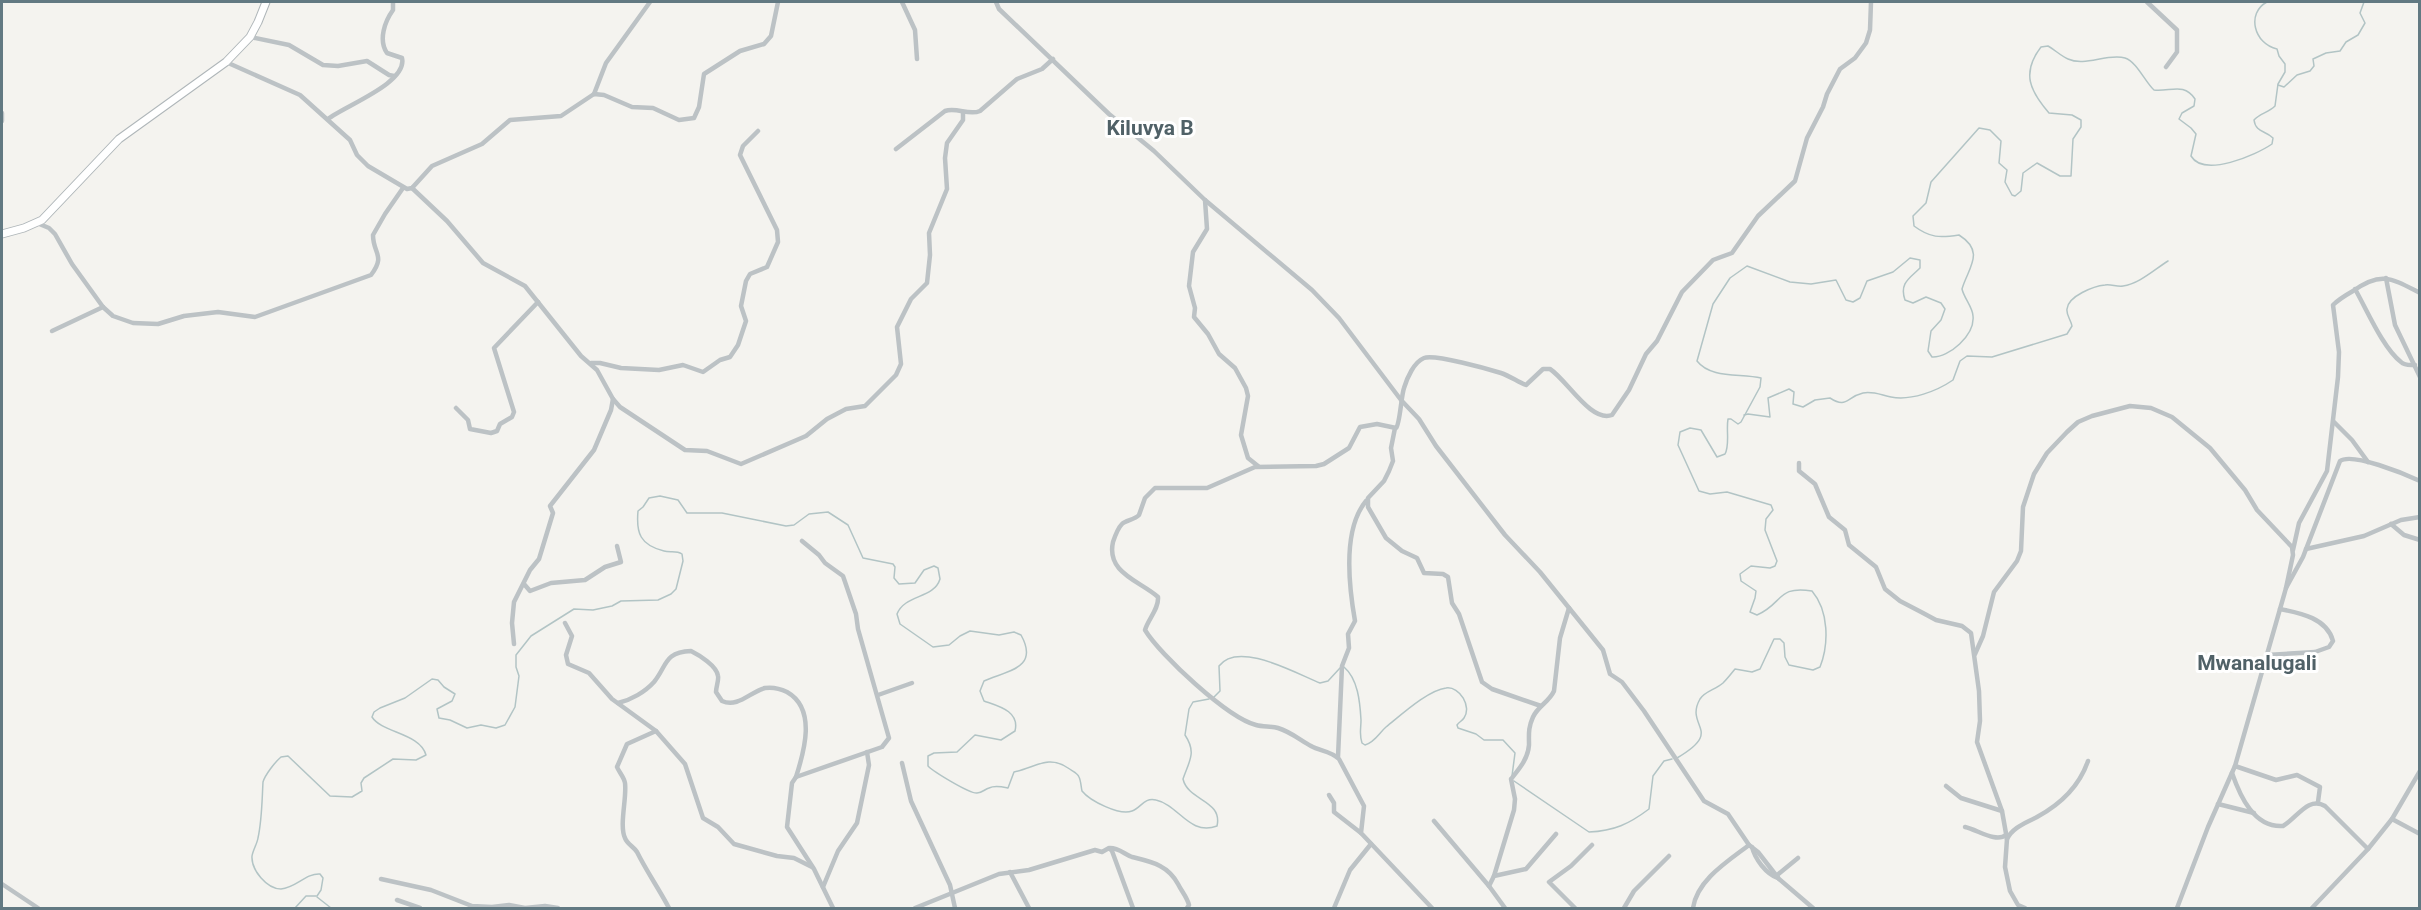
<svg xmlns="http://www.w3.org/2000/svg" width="2421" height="910" font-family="Roboto,sans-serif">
  <rect width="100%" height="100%" fill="#f4f3ef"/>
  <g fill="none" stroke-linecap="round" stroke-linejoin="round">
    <g stroke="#b2c4c5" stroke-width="1.5">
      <path d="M2278 85 2284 87 2297 75 2310 71 2314 66 2313 59 2326 53 2340 51 2346 42 2358 35 2365 23 2360 13 2364 2"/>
      <path d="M1744 415 1748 414 1770 417 1768 398 1789 389 1794 392 1793 404 1803 407 1815 400 1830 398C1847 409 1846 397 1863 393 1873 391 1881 395 1891 397 1911 401 1937 391 1953 380L1960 361 1967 356 1992 357 2067 334 2072 326C2071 320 2066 315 2067 309 2068 296 2094 286 2105 285 2111 284 2117 287 2123 286 2139 284 2155 269 2168 261"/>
      <path d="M1344 667C1358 679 1360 702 1361 720 1361 729 1359 735 1362 743L1365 745C1375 742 1379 733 1386 727 1400 716 1428 690 1446 688 1460 686 1472 707 1464 718 1462 721 1459 722 1457 725L1458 728 1476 734 1484 740H1503L1515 753 1512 776"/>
      <path d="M1213 698 1220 691 1219 666C1238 640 1297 674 1320 683L1328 681 1340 668"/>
      <path d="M1677 758C1725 730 1684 727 1700 699 1705 691 1715 690 1723 683 1727 679 1731 674 1735 669L1752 672 1760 669 1774 639H1780L1784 643 1785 657 1789 665 1813 670 1820 667C1829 644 1829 611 1812 591 1777 585 1783 604 1757 615L1750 612 1755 598 1756 591 1741 581 1740 574 1751 566 1770 568 1775 566 1777 561 1765 530 1766 519 1773 510 1771 505 1727 492 1710 494 1699 491 1678 445 1680 432 1690 428 1701 430 1717 457 1725 454C1730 445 1726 430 1728 419H1731L1738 424 1741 422 1760 387 1761 378C1741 373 1711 379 1697 361L1713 304 1730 278 1747 266 1790 282 1811 284 1836 280 1846 300 1853 302 1860 298 1867 281 1893 272 1910 258 1920 260V268C1910 278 1899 283 1905 300L1913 303 1926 297 1941 303 1945 309 1941 320 1931 331 1928 351 1932 357C1949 358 1975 335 1973 316 1973 308 1964 298 1962 289 1968 268 1986 252 1959 235 1940 238 1930 238 1914 226L1913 216 1926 203 1931 182 1979 128 1990 130 2001 141 1999 163 2007 170 2005 182 2012 195 2015 196 2021 191 2023 173 2037 163 2060 176H2071L2073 139 2081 127V120L2072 115 2049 113C2030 91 2021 73 2041 47L2048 46C2055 50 2061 56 2068 59 2085 67 2107 53 2125 58 2137 62 2145 82 2154 90 2170 92 2184 82 2195 99L2194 106 2182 113 2179 119 2191 128 2196 134 2191 156C2204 178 2256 155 2272 144L2273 138C2265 130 2256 133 2254 120 2260 113 2268 113 2275 106L2278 84 2285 72V64L2279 56 2277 49C2254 44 2246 13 2267 2"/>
      <path d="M1514 781 1589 832C1614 831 1629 824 1649 809L1653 776 1664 761 1672 759"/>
      <path d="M317 896 321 890 323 878 320 874C306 873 296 888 281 889 267 889 251 870 252 856 253 850 257 844 258 838 262 820 262 800 263 782 265 775 275 762 281 757L288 756 330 796 352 797 362 791 361 783 364 778 393 759 416 760 426 755C420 733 382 733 372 717L374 712 380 708 405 698 432 679 438 680 444 687 455 694 452 701 437 709 439 718 450 720 467 728 481 725 496 728 505 725 515 707 519 676 516 667V655L531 636 574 609 593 610 612 606 621 601 658 600 671 594 676 589 683 561 682 554C676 550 670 553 664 551 640 545 636 533 638 511L643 507 649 498 660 496 678 500 687 513H722L786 526 794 525 809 514 828 512 848 525 863 558 893 564 895 567 894 578 899 584 915 583 924 570 934 566 938 568 940 579C934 599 905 594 897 614L900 624 933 647 949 645 960 636 970 631 999 635 1014 632 1021 635C1040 669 1006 671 984 681L980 691 984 701C998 706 1020 711 1015 731L1001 740 975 735 957 752 934 753 928 756V766C934 772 970 794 977 793 982 793 985 789 989 788 995 785 1003 787 1008 788L1014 772C1035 768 1048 754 1068 768 1072 771 1078 773 1079 777 1081 781 1081 787 1082 791 1090 801 1120 816 1132 811 1141 808 1144 797 1156 800 1179 805 1189 836 1217 826 1223 800 1188 801 1183 779 1189 761 1197 753 1185 735L1189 709 1193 702 1209 699"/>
      <path d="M317 897 331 908"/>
      <path d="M295 908 306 896H316"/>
    </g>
    <defs>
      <path id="secondary" d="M2 234 24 228 42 220 119 139 226 62 250 37 258 22 266 2"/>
    </defs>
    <use href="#secondary" stroke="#afb6b9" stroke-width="9"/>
    <g stroke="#bcc2c5" stroke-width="4.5">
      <path d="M902 2 915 30 917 59"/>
      <path d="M996 2 999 9 1109 114 1154 151 1205 200 1312 290 1339 318 1401 400 1419 419 1436 446 1505 535 1540 572 1603 650 1610 674 1622 682 1644 711 1704 801 1728 814 1749 845 1758 852 1779 879 1813 908"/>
      <path d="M2147 2 2177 30V52L2166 67"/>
      <path d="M250 37 289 45 323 65 338 66 367 61 389 75 394 76"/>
      <path d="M226 62 300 95 350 140 357 155 368 166 407 189 412 188 432 166 482 144 510 120 561 116 594 94 604 95 632 107 653 108 679 120 694 118 699 107 704 74 740 51 764 44 771 36 778 2"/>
      <path d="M594 94 606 63 650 2"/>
      <path d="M2 113V121"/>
      <path d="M328 119C344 106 408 83 402 58L387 53C378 40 385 21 393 10V2"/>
      <path d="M896 149 945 111C957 107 969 116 980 111L1017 79 1042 69 1053 59"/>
      <path d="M412 188 447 221 483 263 525 286 581 356 597 370 613 399 620 407 685 450 707 451 741 464 806 436 827 419 846 409 865 406 896 375 901 364 897 327 911 299 927 283 930 255 929 233 947 189 945 158 947 143 963 120V112"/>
      <path d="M1205 200 1207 229 1193 252 1189 286 1195 308 1194 317 1208 334 1219 354 1235 368 1246 388 1248 396 1241 435 1248 458 1258 466"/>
      <path d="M37 223 49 228 55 234 72 264 103 307 113 316 133 323 158 324 184 316 218 312 255 317 371 275C386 255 373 254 373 235L385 214 403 188"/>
      <path d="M2386 278 2395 325 2420 377"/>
      <path d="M2355 289C2367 310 2383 348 2401 362 2405 366 2410 365 2415 365"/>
      <path d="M52 331 103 307"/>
      <path d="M591 363H600L621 368 659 370 683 365 703 372 720 360 730 357 738 345 746 321 741 306 746 281 750 274 767 267 778 242 777 230 740 155 743 146 758 131"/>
      <path d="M456 408 468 420 470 429 491 433 497 431 500 424 512 417 514 412 494 348 538 302"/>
      <path d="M2334 422 2352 440 2368 462"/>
      <path d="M1395 428 1391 448 1393 461 1389 471 1384 481 1368 498V507L1386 538 1402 551 1417 558 1424 573 1443 574 1448 577 1452 603 1459 614 1482 682 1492 689 1541 706"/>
      <path d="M1799 463V471L1815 484 1829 517 1845 530 1849 545 1876 567 1885 589 1900 601 1923 613 1936 620 1962 626 1971 633 1979 691 1980 721 1977 742 2002 811 2007 839 2005 867 2010 891 2018 905 2025 908"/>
      <path d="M2391 524 2404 535 2420 540"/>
      <path d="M802 541 819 555 825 563 843 576 856 614 858 629 889 738 882 747 796 777 792 783 787 827 814 869 833 908"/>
      <path d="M2306 549 2364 536 2401 520 2420 517"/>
      <path d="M2293 550 2299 523 2327 471 2338 377 2339 352 2333 305C2339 299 2346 295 2353 291 2381 271 2391 278 2420 293"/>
      <path d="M524 584 530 591 551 583 585 580 605 567 621 562 617 546"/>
      <path d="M565 623 572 636 566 655 568 664 589 673 612 699 656 731 685 764 703 818 718 827 734 844 777 856 794 858 812 867"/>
      <path d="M514 644 512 623 514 602 530 570 539 559 553 513 550 506 594 450 611 410 613 399"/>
      <path d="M1975 654 1983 636 1994 592 2017 561 2021 551 2023 507 2034 474 2047 453 2067 432 2078 422 2092 416 2130 406 2151 408 2172 417 2210 448 2245 490 2257 510 2292 547 2293 555 2286 588"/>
      <path d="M2267 655 2315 652 2329 647 2333 641C2327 618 2300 613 2280 609"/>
      <path d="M878 695 912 683"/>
      <path d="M618 703C631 700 645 692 654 682 667 666 664 652 691 651 699 655 717 666 718 676 719 680 716 687 716 692L722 701C738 708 750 692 765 688 772 687 781 689 787 692 817 709 804 752 796 777"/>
      <path d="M656 731 627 744 617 767C619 772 624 777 625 783 627 798 619 825 625 838 627 844 634 847 637 852 647 872 659 889 669 908"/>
      <path d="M1338 757 1342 666 1349 648 1348 634 1355 621C1349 587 1342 530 1366 501"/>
      <path d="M902 763 911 801 950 885 955 908"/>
      <path d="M2235 766 2276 780 2297 775 2320 787 2318 802"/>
      <path d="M2232 773C2240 796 2254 828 2283 826 2297 818 2308 796 2325 806L2368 849"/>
      <path d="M1946 786 1961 798 2002 811"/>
      <path d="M1329 795 1334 803V812L1361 833"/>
      <path d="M2218 804 2254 813"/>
      <path d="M2392 819 2420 771"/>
      <path d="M1434 821 1489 886 1505 908"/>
      <path d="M1965 827C1978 830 1996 843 2006 835"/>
      <path d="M2007 839C2013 827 2026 823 2037 817 2061 804 2079 787 2088 761"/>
      <path d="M1752 847C1755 859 1766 874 1778 878"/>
      <path d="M1110 848C1119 848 1124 854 1132 857 1152 862 1168 865 1178 884 1182 892 1187 897 1189 905L1187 908"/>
      <path d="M1010 872 1029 908"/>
      <path d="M1494 876 1514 810 1515 799 1511 779C1519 769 1528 759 1529 745 1529 734 1528 728 1533 717 1538 706 1549 702 1554 691L1560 638 1569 608"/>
      <path d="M1776 876 1798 858"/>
      <path d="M381 879 431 890 472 906 492 907 509 905 525 908 545 906 558 908"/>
      <path d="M2 884 38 908"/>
      <path d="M1489 886 1494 876 1526 869 1556 834"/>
      <path d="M823 887 838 851 857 823 869 765 867 752"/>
      <path d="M397 900 420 908"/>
      <path d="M915 908 999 874 1029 870 1095 850 1102 852 1109 848 1112 851 1133 908"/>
      <path d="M1334 908 1350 870 1371 844"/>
      <path d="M1432 908 1361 833 1364 806 1339 759C1331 751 1320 751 1311 746 1300 740 1291 732 1278 728 1271 726 1263 727 1256 725 1228 718 1160 655 1145 630 1148 619 1159 609 1158 597 1140 581 1106 573 1113 542 1115 536 1118 528 1122 524 1126 520 1134 520 1139 515L1145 498 1155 488H1207L1255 467 1316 466 1324 464 1349 448 1360 427 1377 424 1396 428C1400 424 1401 397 1404 388 1407 378 1414 362 1424 358 1435 354 1488 369 1501 373 1510 376 1518 382 1526 385L1543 369H1550C1567 380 1591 423 1612 415L1629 390 1646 354 1657 341 1682 292 1713 260 1732 253 1758 216 1795 181 1807 138 1823 107 1827 94 1840 69 1855 58 1866 43 1870 30 1871 2"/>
      <path d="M1575 908 1549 882 1571 866 1592 845"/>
      <path d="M1624 908 1634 891 1669 856"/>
      <path d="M1693 908C1697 880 1728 861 1749 845"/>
      <path d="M2177 908 2208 827 2235 766 2286 588 2303 557 2340 461C2352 452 2405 474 2420 481"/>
      <path d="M2312 908 2368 849 2392 819 2420 834"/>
    </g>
    <use href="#secondary" stroke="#fff" stroke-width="7"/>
  </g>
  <g text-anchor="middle" stroke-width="6" stroke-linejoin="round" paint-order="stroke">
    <g font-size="21" font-weight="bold" fill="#506167" stroke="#fff">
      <text x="1150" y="135">Kiluvya B</text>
      <text x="2257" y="670">Mwanalugali</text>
    </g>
  </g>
  <rect width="2421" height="910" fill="none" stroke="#627982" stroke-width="6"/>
</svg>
